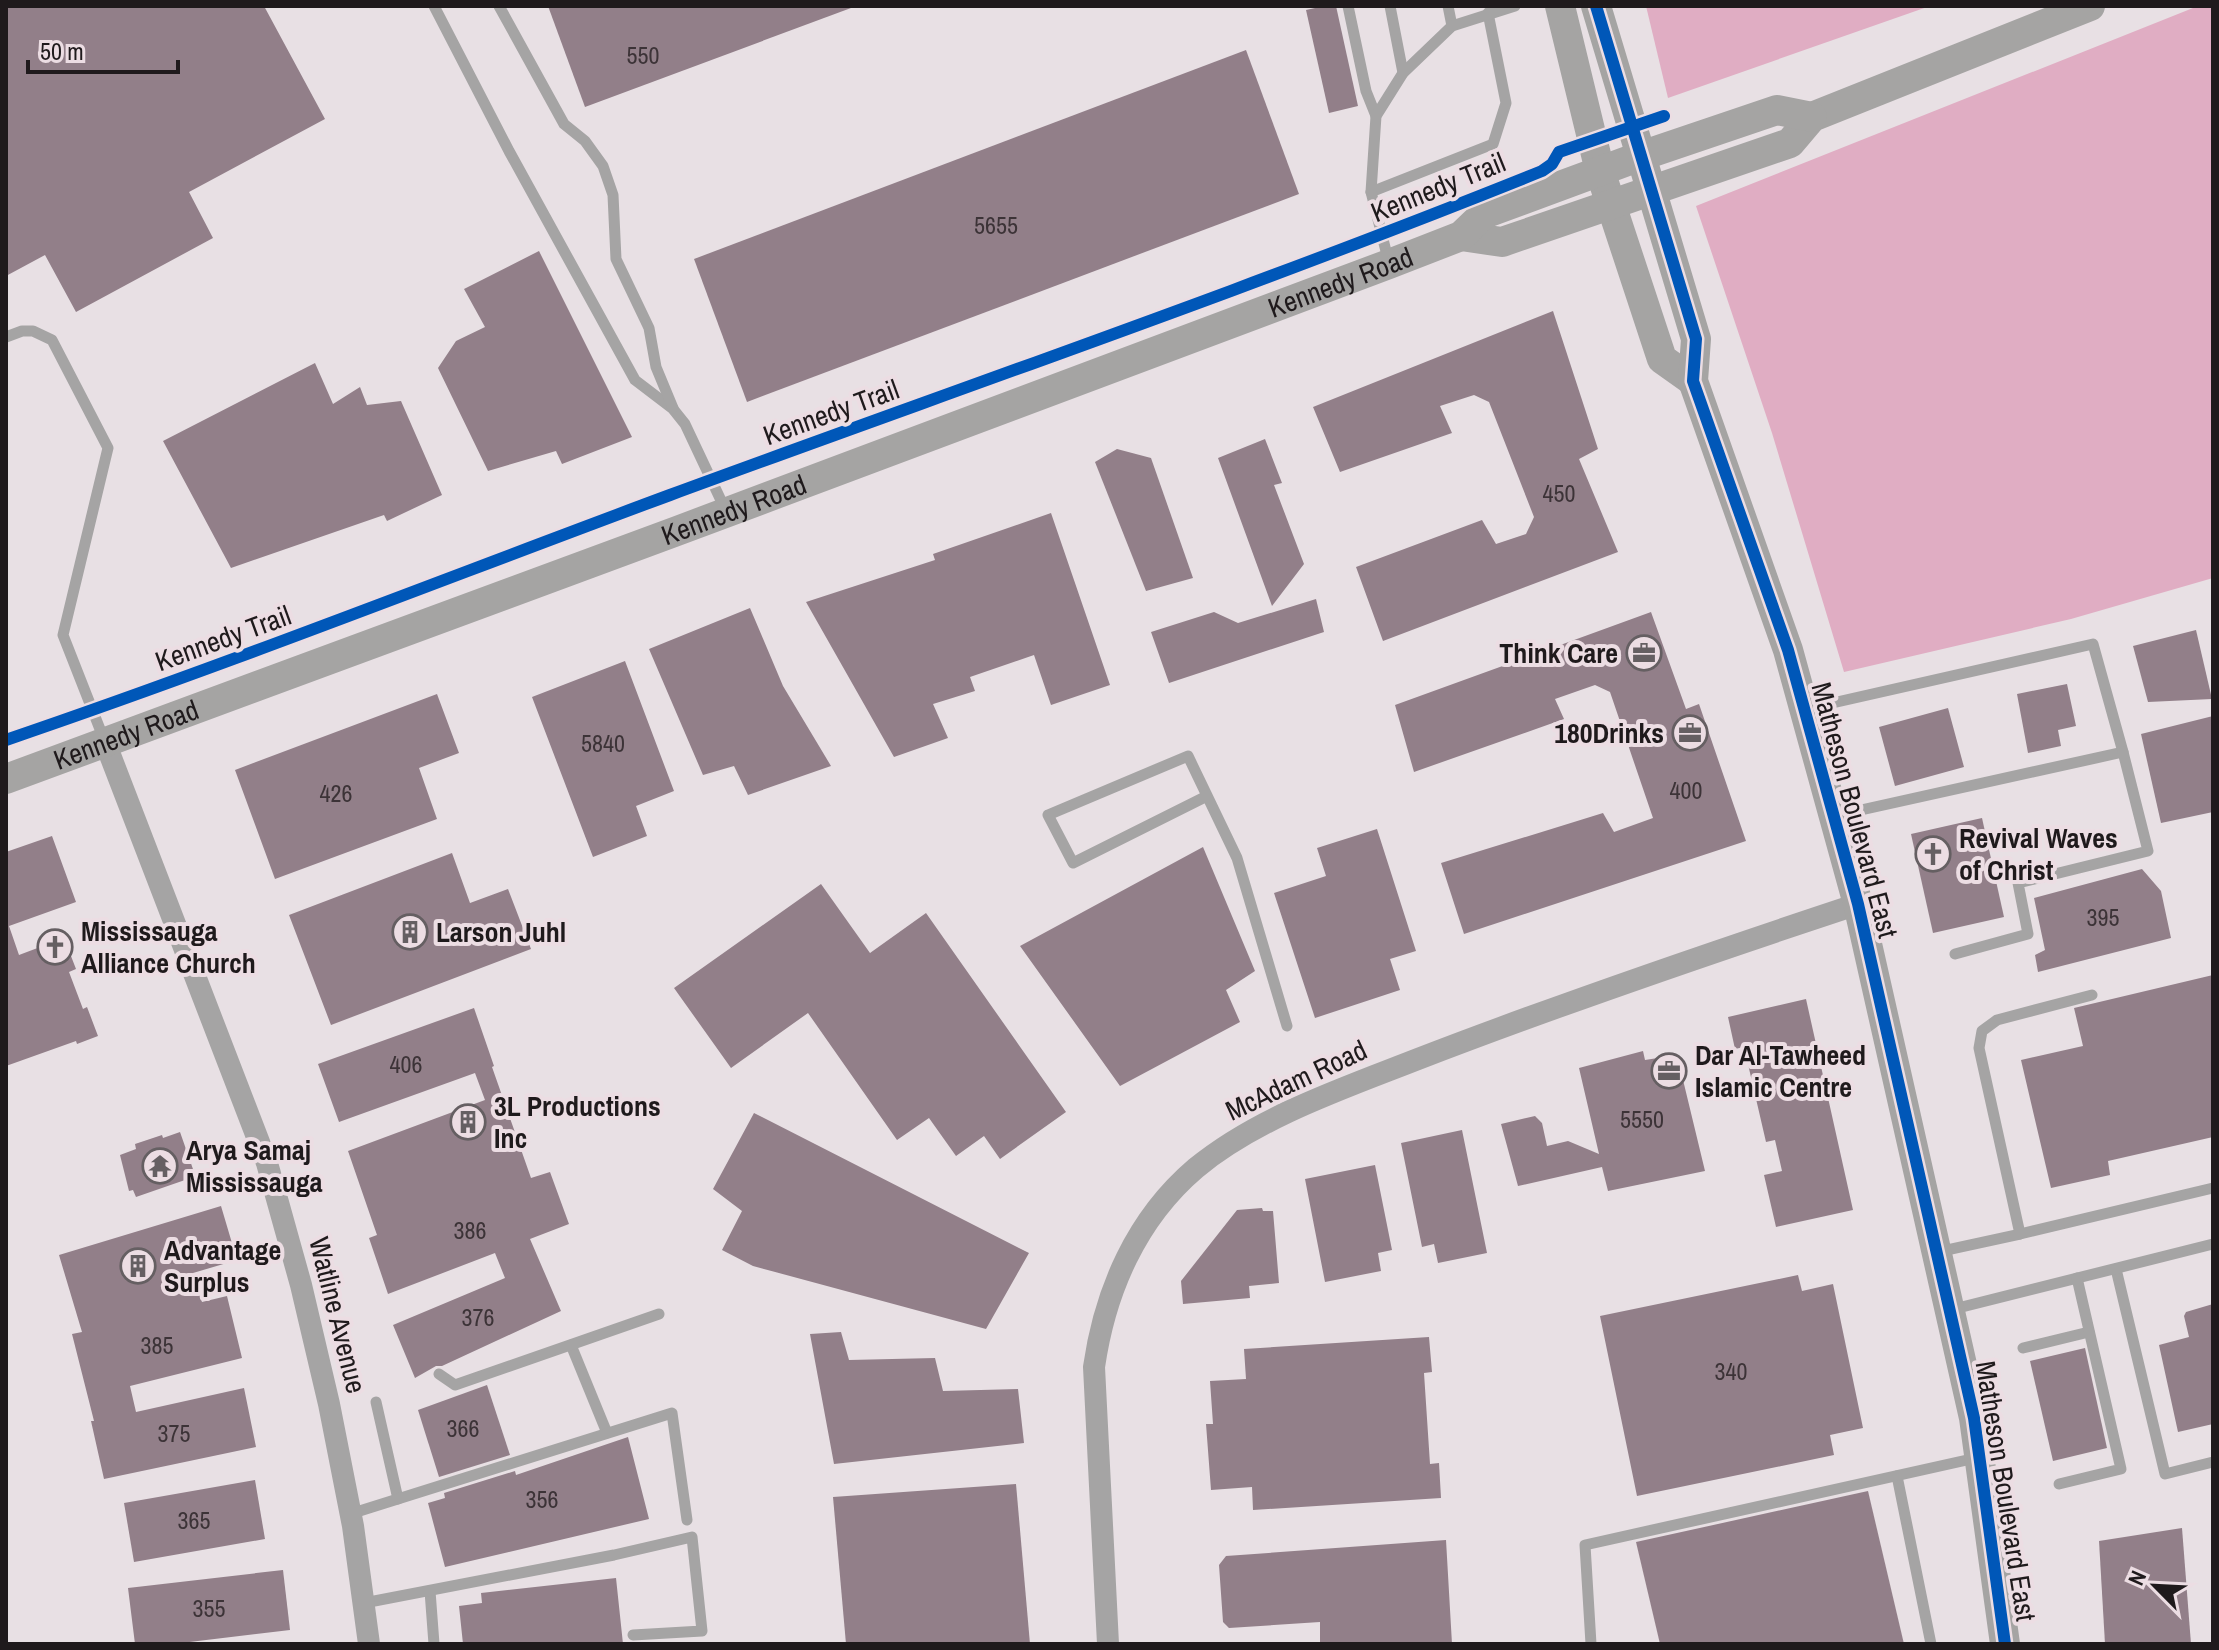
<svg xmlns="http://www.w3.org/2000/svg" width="2219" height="1650" font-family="'Archivo Narrow',sans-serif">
  <rect width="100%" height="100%" fill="#e8e0e4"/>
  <g fill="#e0adc3">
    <path d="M1646 6H1930L1668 98Z"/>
    <path d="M2198 6H2213V578L2071 619 1844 672 1772 433 1696 206Z"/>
  </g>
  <g fill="#927f89">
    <path d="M6 6H264L325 119 189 192 213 238 76 312 45 255 6 276Z"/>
    <path d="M548 6H851V8L585 107Z"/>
    <path d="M1324 6H1336L1358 106 1329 113 1306 10Z"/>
    <path d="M1246 50 1299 194 747 402 694 259Z"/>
    <path d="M539 251 632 437 562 464 556 451 488 471 438 368 456 341 485 327 464 289Z"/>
    <path d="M1553 311 1598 449 1579 459 1618 552 1383 641 1356 567 1482 520 1496 544 1526 534 1534 517 1489 402 1474 395 1440 406 1452 433 1340 472 1313 407Z"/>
    <path d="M315 363 333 404 360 387 367 405 401 401 442 495 387 521 384 515 231 568 163 441Z"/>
    <path d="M1265 439 1282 483 1274 485 1304 564 1272 606 1218 458Z"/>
    <path d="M1117 449 1151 458 1193 578 1146 591 1095 462Z"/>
    <path d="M1051 513 1110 685 1051 705 1034 655 970 677 975 691 933 704 948 738 894 757 806 602 935 560 933 554Z"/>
    <path d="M1316 599 1324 632 1169 683 1151 632 1214 612 1238 623Z"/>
    <path d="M750 608 783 686 831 766 748 795 734 766 703 775 649 649Z"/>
    <path d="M1651 612 1686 709 1699 704 1746 841 1464 934 1441 863 1603 813 1614 832 1653 818 1610 692 1595 685 1555 699 1564 719 1414 772 1395 705Z"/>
    <path d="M2196 630 2212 699 2148 702 2133 646Z"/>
    <path d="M625 661 674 791 636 806 647 836 593 857 532 697Z"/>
    <path d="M2067 684 2076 726 2058 730 2061 746 2028 753 2017 694Z"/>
    <path d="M437 694 459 753 419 768 437 819 275 879 235 770Z"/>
    <path d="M1948 708 1964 767 1895 786 1879 727Z"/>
    <path d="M2213 716V812L2161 823 2141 734Z"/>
    <path d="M1982 818 2004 917 1933 933 1911 834Z"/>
    <path d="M1377 829 1416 951 1390 959 1400 990 1315 1018 1274 893 1326 876 1317 848Z"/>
    <path d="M52 836 76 902 9 926 19 955 64 938 76 969 69 972 83 1009 87 1007 98 1036 77 1044 76 1041 6 1066V852Z"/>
    <path d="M1203 847 1255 971 1226 990 1240 1022 1120 1086 1020 946Z"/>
    <path d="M452 853 470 903 508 889 531 949 331 1025 289 915Z"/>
    <path d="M2142 869 2161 891 2171 938 2038 972 2035 955 2045 950 2034 898Z"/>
    <path d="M821 884 870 953 926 913 1066 1112 1000 1159 984 1136 956 1156 929 1118 897 1140 808 1013 731 1068 674 988Z"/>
    <path d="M2213 975V1137L2108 1161 2110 1175 2051 1188 2021 1060 2083 1046 2074 1008Z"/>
    <path d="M1806 999 1853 1210 1776 1227 1764 1175 1782 1171 1775 1140 1766 1142 1744 1047 1735 1049 1728 1017Z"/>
    <path d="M474 1008 494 1066 492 1067 531 1178 550 1172 569 1224 530 1239 561 1311 442 1366H436L415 1378 393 1325 505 1278 495 1253 388 1294 369 1238 377 1235 348 1151 485 1100 475 1073 339 1122 318 1064Z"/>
    <path d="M1643 1051 1645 1060 1677 1055 1705 1171 1608 1191 1602 1167 1518 1186 1501 1124 1535 1116 1542 1123 1547 1146 1568 1141 1599 1154 1579 1068Z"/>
    <path d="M754 1113 1029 1253 986 1329 753 1266 722 1250 742 1211 713 1189Z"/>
    <path d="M1462 1130 1487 1253 1438 1263 1434 1244 1422 1247 1401 1143Z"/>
    <path d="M180 1132 194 1172 184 1176 185 1180 136 1197 133 1190 129 1191 120 1155 136 1149 135 1144 162 1135 163 1138Z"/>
    <path d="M1375 1165 1392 1250 1378 1253 1381 1271 1325 1282 1305 1179Z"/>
    <path d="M221 1206 237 1260 193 1273 202 1302 227 1296 242 1358 130 1386 136 1412 244 1388 256 1447 104 1479 91 1421H94L72 1334 82 1332 59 1255Z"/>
    <path d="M1262 1208 1263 1211H1273L1279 1283 1249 1286 1250 1298 1183 1304 1181 1281 1237 1210Z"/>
    <path d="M1798 1275 1802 1291 1833 1284 1863 1428 1830 1435 1834 1455 1637 1496 1600 1316Z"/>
    <path d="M2213 1304V1424L2178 1432 2159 1345 2189 1337 2184 1316 2186 1312Z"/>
    <path d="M841 1332 849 1360 935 1358 943 1391 1018 1389 1024 1443 834 1464 810 1334Z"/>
    <path d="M1429 1337 1432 1372 1424 1373 1430 1464 1439 1463 1441 1498 1253 1510 1252 1487 1211 1490 1206 1424H1213L1210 1381 1246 1379 1244 1349Z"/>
    <path d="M2085 1348 2107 1448 2053 1461 2030 1361Z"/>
    <path d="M487 1385 510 1455 439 1477 418 1410Z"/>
    <path d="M628 1437 649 1519 445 1567 428 1503 445 1498 444 1493 515 1471 516 1475Z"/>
    <path d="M255 1480 265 1539 134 1562 124 1503Z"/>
    <path d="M1016 1484 1030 1644H846L833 1497Z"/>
    <path d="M1868 1491 1904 1644H1660L1636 1542Z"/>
    <path d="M2182 1528 2191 1644H2105L2099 1541Z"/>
    <path d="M1446 1540 1452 1644H1320V1622L1229 1628 1223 1622 1219 1565 1226 1556Z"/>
    <path d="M283 1570 290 1630 173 1644H135L128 1588Z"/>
    <path d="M616 1578 623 1644H463L459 1606 482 1603 481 1593Z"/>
  </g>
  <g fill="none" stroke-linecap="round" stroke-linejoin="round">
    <g stroke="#a5a4a4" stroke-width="11">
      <path d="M434 6 509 151 635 380 673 409 685 424 726 511"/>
      <path d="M499 6 564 124 585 141 603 166 613 195 616 259 649 328 656 367 673 408"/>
      <path d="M1348 6 1366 91 1376 116"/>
      <path d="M1390 6 1403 73"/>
      <path d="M1448 6 1452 26"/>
      <path d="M1371 192 1493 144 1506 103 1488 13"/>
      <path d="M1389 263 1371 192 1376 116 1403 73 1452 26 1515 6"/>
      <path d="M6 337 22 331H33L52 340 108 448 63 635 105 742"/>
      <path d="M1806 709 2093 644 2123 752 1834 816"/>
      <path d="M1207 796 1073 863 1048 815 1188 756 1237 858 1287 1026"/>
      <path d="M1955 954 2028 934 2018 883 2148 851 2123 752"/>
      <path d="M2020 1234 2213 1188"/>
      <path d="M1937 1252 2020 1234 1979 1048 1982 1031 1997 1020 2092 995"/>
      <path d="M2116 1269 2165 1474 2213 1462"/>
      <path d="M1950 1310 2213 1244"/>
      <path d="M571 1345 607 1433"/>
      <path d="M2023 1348 2089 1332"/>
      <path d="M439 1374 455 1385 659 1314"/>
      <path d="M376 1402 398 1499"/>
      <path d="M1897 1476 1931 1644"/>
      <path d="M2059 1484 2121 1469 2077 1278"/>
      <path d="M350 1514 672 1413 687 1520"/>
      <path d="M430 1591 434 1644"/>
      <path d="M364 1603 614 1555 692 1537 702 1631 633 1635"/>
      <path d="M1591 1644 1585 1545 1976 1458"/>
    </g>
    <g stroke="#a5a4a4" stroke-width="22">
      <path d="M105 742 267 1163 301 1285 329 1404 353 1526 369 1644"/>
      <path d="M1108 1644 1094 1367C1105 1291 1136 1219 1196 1168 1258 1117 1344 1088 1418 1059 1563 1003 1710 953 1858 904"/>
    </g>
    <g stroke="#a5a4a3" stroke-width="30">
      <path d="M1560 6 1600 171 1662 359 1693 381"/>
      <path d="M1596 6 1696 339 1693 381 1788 650 1858 904 1974 1418 2005 1644"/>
      <path d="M1461 236 1502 242 1790 143 1812 117 2090 6"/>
      <path id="s1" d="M6 779 677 531 1389 264 1461 236 1484 214 1641 156 1777 110 1812 117"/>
    </g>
    <defs>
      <g id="cycleway">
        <path d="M1596 6 1696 339 1693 381 1788 650 1858 904 1974 1418 2005 1644"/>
        <path d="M6 740C229 664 449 577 670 495 961 388 1254 287 1542 171L1552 164 1559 152 1664 116"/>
      </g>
    </defs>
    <use href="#cycleway" stroke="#ecdde3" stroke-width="17"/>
    <use href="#cycleway" stroke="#0057b8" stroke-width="12"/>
  </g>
  <defs>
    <symbol id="office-ring" viewBox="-11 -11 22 22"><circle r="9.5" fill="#ecdde3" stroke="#655f62" stroke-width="1.5"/><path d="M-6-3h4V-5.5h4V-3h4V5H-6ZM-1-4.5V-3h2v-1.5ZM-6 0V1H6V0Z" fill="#655f62"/></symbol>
    <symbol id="church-ring" viewBox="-11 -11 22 22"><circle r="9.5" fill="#ecdde3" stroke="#655f62" stroke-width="1.5"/><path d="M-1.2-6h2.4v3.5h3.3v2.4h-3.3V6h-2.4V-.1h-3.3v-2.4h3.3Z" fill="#655f62"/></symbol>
    <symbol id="building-ring" viewBox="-11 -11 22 22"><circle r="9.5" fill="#ecdde3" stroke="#655f62" stroke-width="1.5"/><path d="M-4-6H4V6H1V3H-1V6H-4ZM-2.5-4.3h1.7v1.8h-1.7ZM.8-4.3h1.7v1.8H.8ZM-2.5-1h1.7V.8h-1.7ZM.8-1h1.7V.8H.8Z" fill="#655f62"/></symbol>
    <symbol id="temple-ring" viewBox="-11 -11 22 22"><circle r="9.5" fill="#ecdde3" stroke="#655f62" stroke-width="1.5"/><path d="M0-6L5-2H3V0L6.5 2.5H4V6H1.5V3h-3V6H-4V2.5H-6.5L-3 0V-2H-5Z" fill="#655f62"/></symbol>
  </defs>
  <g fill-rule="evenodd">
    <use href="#office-ring" x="1624" y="633" width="40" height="40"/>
    <use href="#office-ring" x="1670" y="713" width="40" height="40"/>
    <use href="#church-ring" x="1913" y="834" width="40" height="40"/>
    <use href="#building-ring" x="390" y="912" width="40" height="40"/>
    <use href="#church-ring" x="35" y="927" width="40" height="40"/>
    <use href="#office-ring" x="1649" y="1051" width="40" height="40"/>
    <use href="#building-ring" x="448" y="1102" width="40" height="40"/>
    <use href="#temple-ring" x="140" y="1146" width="40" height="40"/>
    <use href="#building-ring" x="118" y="1246" width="40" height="40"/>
  </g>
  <g text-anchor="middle" stroke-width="8" stroke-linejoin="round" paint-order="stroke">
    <g font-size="24" fill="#3c3337">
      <text x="643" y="64">550</text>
      <text x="996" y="234">5655</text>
      <text x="1559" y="502">450</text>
      <text x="603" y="752">5840</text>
      <text x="1686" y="799">400</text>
      <text x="336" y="802">426</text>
      <text x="2103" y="926">395</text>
      <text x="406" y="1073">406</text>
      <text x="1642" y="1128">5550</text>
      <text x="470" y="1239">386</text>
      <text x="478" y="1326">376</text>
      <text x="157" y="1354">385</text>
      <text x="1731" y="1380">340</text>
      <text x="463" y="1437">366</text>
      <text x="174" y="1442">375</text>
      <text x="542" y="1508">356</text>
      <text x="194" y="1529">365</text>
      <text x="209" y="1617">355</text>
    </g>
    <g font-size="28" fill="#1f1a1c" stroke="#ecdde3">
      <text transform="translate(1438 187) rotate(-22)" y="10">Kennedy Trail</text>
      <text dy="10" stroke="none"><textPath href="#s1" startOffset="1424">Kennedy Road</textPath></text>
      <text transform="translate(831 412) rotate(-20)" y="10">Kennedy Trail</text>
      <text dy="10" stroke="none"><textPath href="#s1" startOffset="776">Kennedy Road</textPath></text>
      <text transform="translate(223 638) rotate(-20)" y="10">Kennedy Trail</text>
      <text dy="10" stroke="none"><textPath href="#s1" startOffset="128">Kennedy Road</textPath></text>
      <text transform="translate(1855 810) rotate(75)" y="10">Matheson Boulevard East</text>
      <text transform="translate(1296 1080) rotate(-25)" y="10">McAdam Road</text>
      <text transform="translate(338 1315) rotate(76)" y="10">Watline Avenue</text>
      <text transform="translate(2006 1491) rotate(81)" y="10">Matheson Boulevard East</text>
    </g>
    <g font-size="28" font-weight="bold" fill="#1f1a1c" stroke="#ecdde3" text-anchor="start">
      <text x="1618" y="663" text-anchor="end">Think Care</text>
      <text x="1664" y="743" text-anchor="end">180Drinks</text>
      <text x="1959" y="848">Revival Waves<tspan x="1959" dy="32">of Christ</tspan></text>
      <text x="81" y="941">Mississauga<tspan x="81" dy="32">Alliance Church</tspan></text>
      <text x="436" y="942">Larson Juhl</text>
      <text x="1695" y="1065">Dar Al-Tawheed<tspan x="1695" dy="32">Islamic Centre</tspan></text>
      <text x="494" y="1116">3L Productions<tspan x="494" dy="32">Inc</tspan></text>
      <text x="186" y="1160">Arya Samaj<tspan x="186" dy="32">Mississauga</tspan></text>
      <text x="164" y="1260">Advantage<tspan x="164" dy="32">Surplus</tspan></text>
    </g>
  </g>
  <rect width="2219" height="1650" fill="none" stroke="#1f1a1c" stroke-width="16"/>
  <g transform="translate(2155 1586) rotate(294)" stroke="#ecdde3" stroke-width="6" paint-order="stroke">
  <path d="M0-6L14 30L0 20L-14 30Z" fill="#1f1a1c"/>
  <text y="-12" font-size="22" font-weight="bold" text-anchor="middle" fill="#1f1a1c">N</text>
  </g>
  <path d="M28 60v12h150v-12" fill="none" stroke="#1f1a1c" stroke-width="4"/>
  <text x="40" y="60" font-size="24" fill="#1f1a1c" stroke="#ecdde3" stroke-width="6" paint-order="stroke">50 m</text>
</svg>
